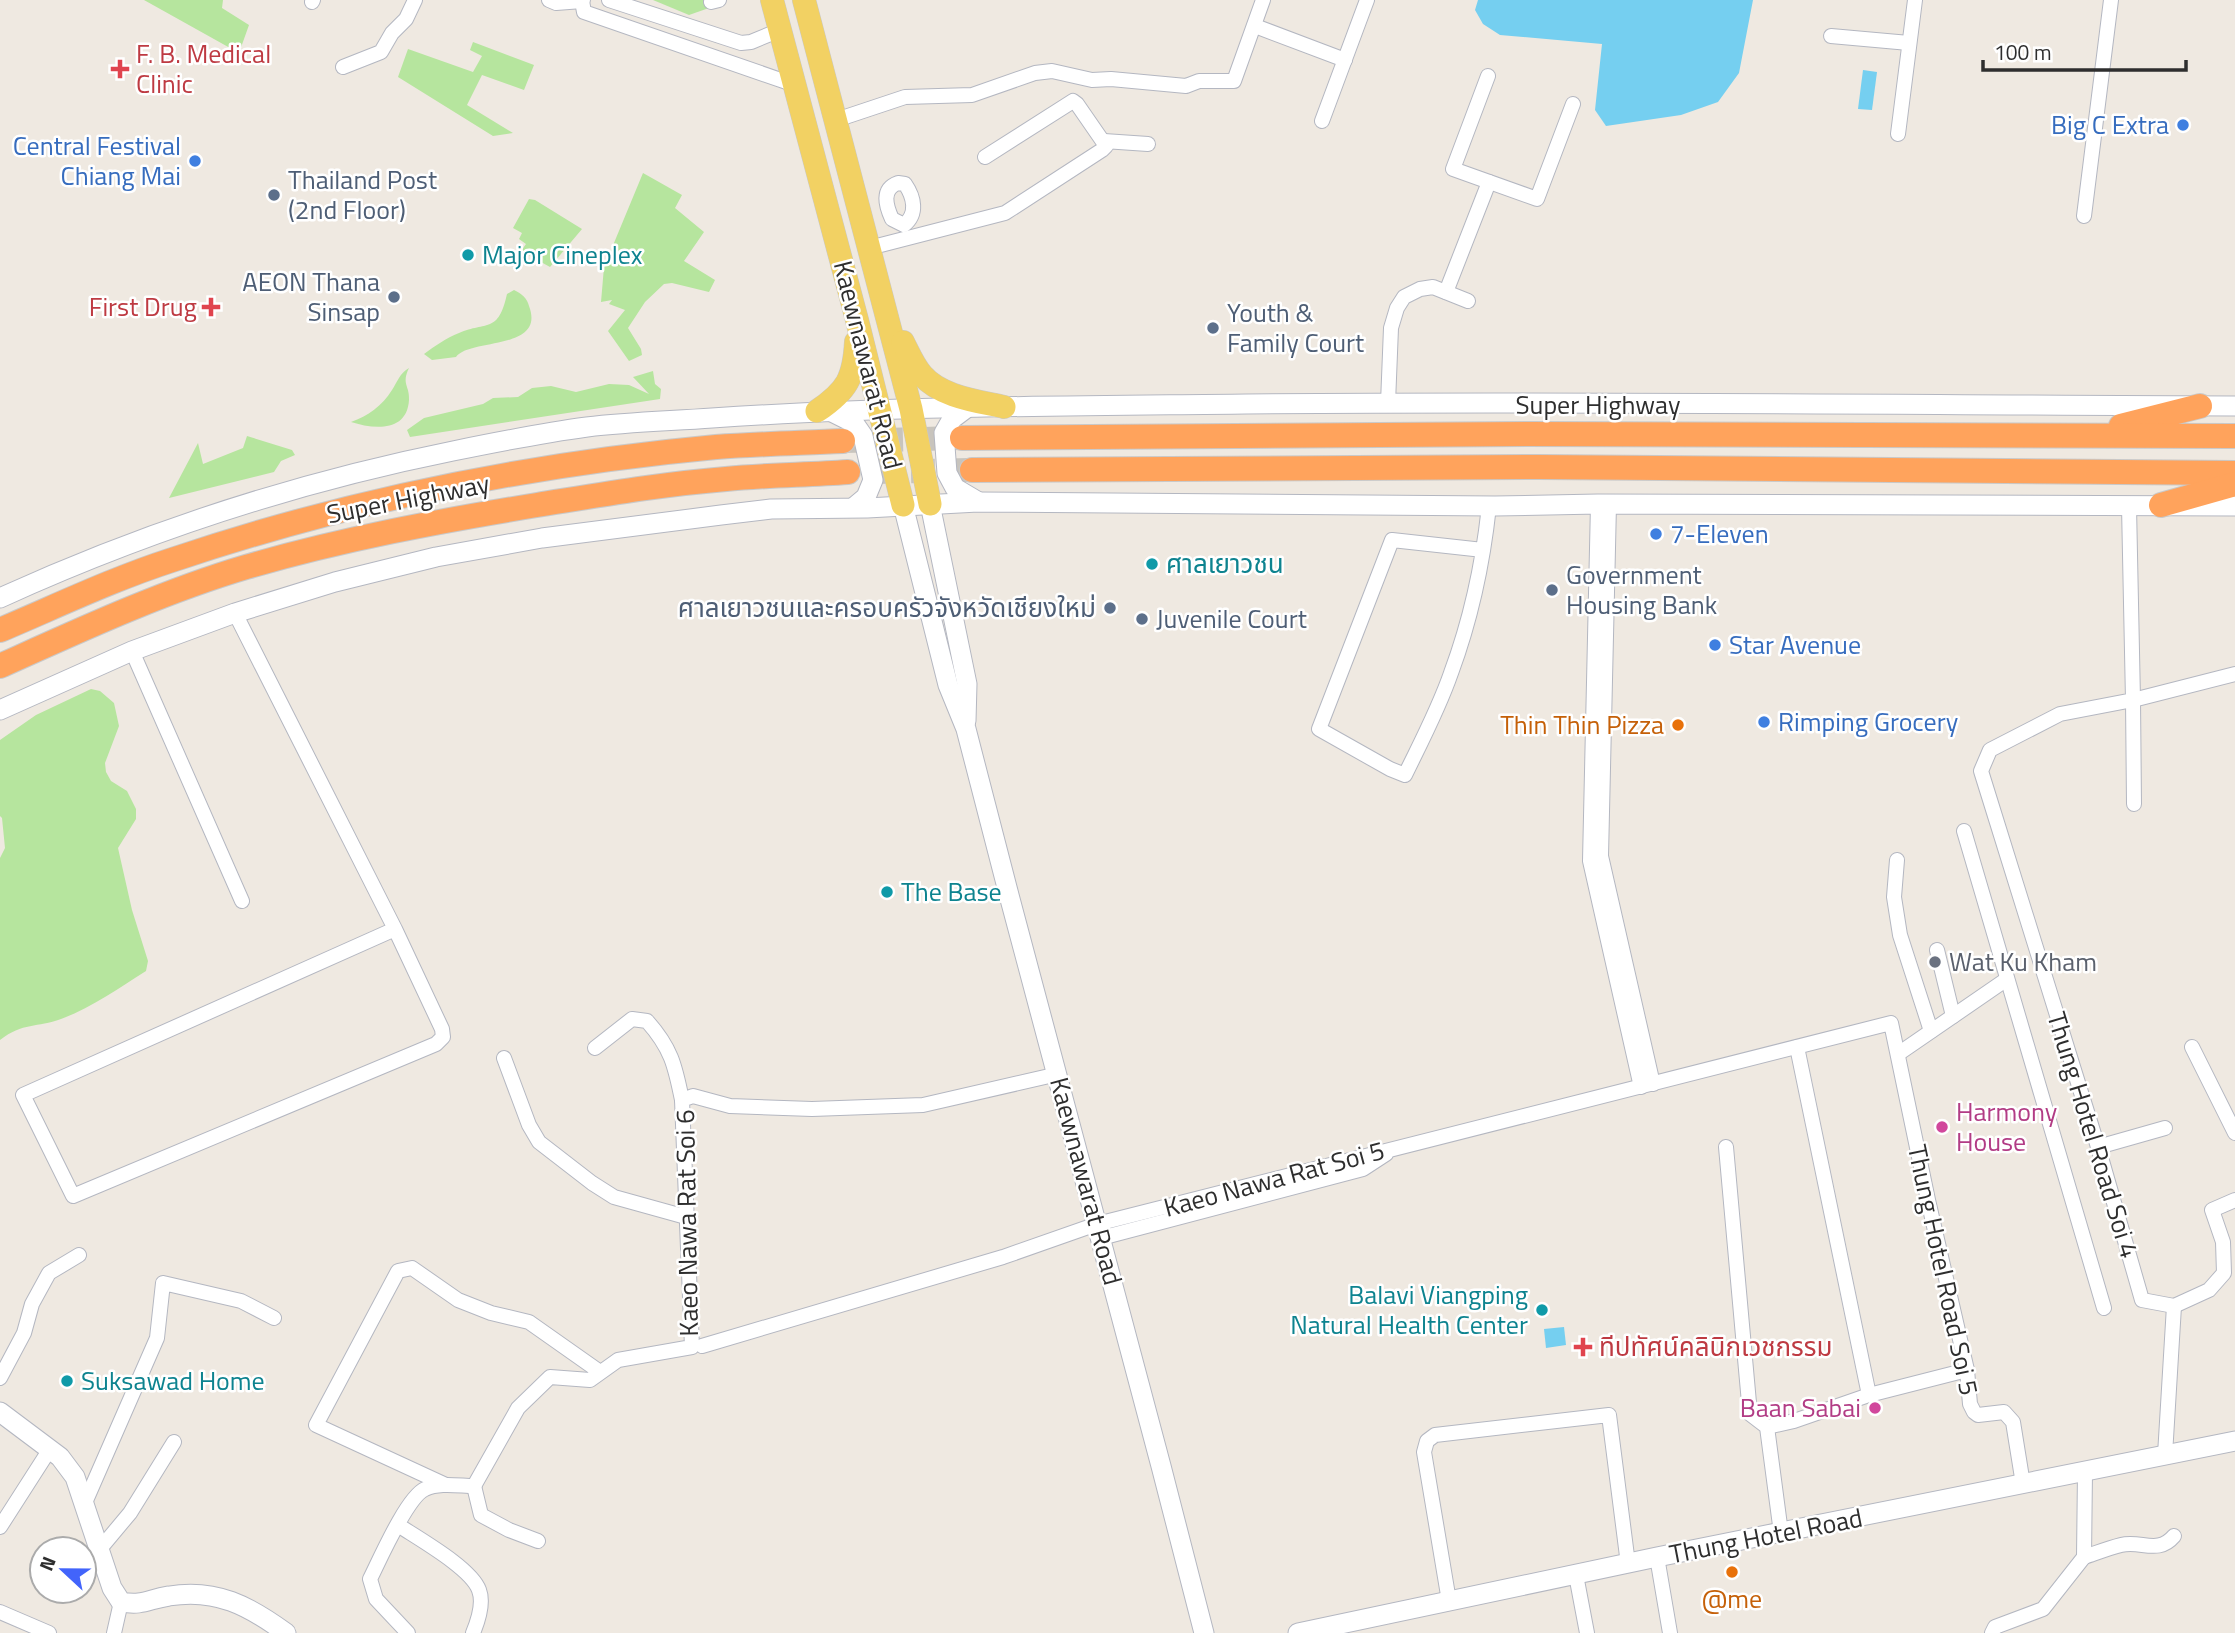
<svg xmlns="http://www.w3.org/2000/svg" width="2235" height="1633" font-family="'Titillium Web','Noto Sans Thai',sans-serif">
  <rect width="100%" height="100%" fill="#efe9e1"/>
  <g fill="#b6e59e">
    <path d="M144 0H223L222 8 249 25 239 53Z"/>
    <path d="M653 0H706L709 8 689 15Z"/>
    <path d="M473 42 534 65 524 90 482 75 467 105 513 133 493 136 398 77 408 49 473 72 482 56 470 50Z"/>
    <path d="M643 173 682 195 675 208 704 232 684 261 715 280 709 292 672 283 664 284 645 302 628 328 641 349 642 355 629 361 608 331 625 310 609 304 612 300 601 302 604 267Z"/>
    <path d="M529 199 535 200 582 229 550 267 521 251 526 244 519 239 522 233 513 228Z"/>
    <path d="M514 290C522 294 527 298 529 306 546 351 470 338 456 357L432 360 424 354C435 346 446 338 459 333 487 321 498 334 507 294Z"/>
    <path d="M409 368C401 384 410 386 409 400 407 433 373 429 351 422 368 416 382 406 392 390 398 381 399 374 409 368Z"/>
    <path d="M653 371 655 384 661 389 660 399 410 437 407 430 424 418 483 404 493 398 518 397 532 388 551 386 576 392 609 384 629 385 649 394 633 377Z"/>
    <path d="M247 436 292 450 295 455 281 461 274 472 169 498 198 443 203 464 243 448Z"/>
    <path d="M91 689 100 691 114 703 119 726 105 763 106 772 111 781 127 791 136 809V819L118 848 132 910 148 961 146 971C119 988 91 1008 61 1019 37 1028 23 1022 0 1040V858L5 848 2 818 0 816V740L36 715Z"/>
  </g>
  <g fill="#75cff0">
    <path d="M1478 0H1753L1739 73 1718 102 1681 115 1606 126 1595 110 1602 44 1500 35 1483 24 1475 10Z"/>
    <path d="M1863 70 1877 72 1872 110 1858 109Z"/>
    <path d="M1564 1327 1566 1345 1546 1348 1544 1329Z"/>
  </g>
  <g fill="none" stroke-linecap="round" stroke-linejoin="round">
    <g stroke="#c8c4bd" stroke-width="24" stroke-dasharray="24 12" stroke-linecap="butt">
      <path d="M843 441 962 438"/>
      <path d="M875 472 972 470"/>
    </g>
    <defs>
      <g id="street">
        <path d="M549 0 556 3 582 1"/>
        <path d="M583 0 582 1 584 12 795 85"/>
        <path d="M609 0 741 43 751 42 780 30"/>
        <path d="M312 2 313 0"/>
        <path d="M711 2 719 0"/>
        <path d="M1255 26 1345 60"/>
        <path d="M1831 36 1909 43"/>
        <path d="M343 67 381 52 392 33 406 19 415 0"/>
        <path d="M1488 76 1453 169 1537 199 1573 104"/>
        <path d="M836 120 905 97 972 95 1035 73 1052 71 1092 80 1111 79 1186 86 1199 81H1234L1263 0"/>
        <path d="M1322 121 1367 0"/>
        <path d="M1898 134 1915 0"/>
        <path d="M1104 141 1148 144"/>
        <path d="M898 183 905 184C914 197 918 214 904 225L892 219C886 206 881 189 898 183Z"/>
        <path d="M2084 216 2111 0"/>
        <path d="M869 248 1005 213 1102 150 1106 146 1077 104 1073 101 985 157"/>
        <path d="M1446 292 1489 182"/>
        <path d="M1388 403 1391 328 1397 308 1404 297 1420 289 1433 287 1468 301"/>
        <path d="M1598 504 1590 861 1641 1087"/>
        <path d="M1609 504 1601 856 1653 1084"/>
        <path d="M2129 506 2133 700 2060 714 1990 750 1981 771 2098 1147 2142 1300 2174 1306 2209 1290 2224 1273 2223 1242 2212 1210 2235 1200"/>
        <path d="M1483 550 1392 540 1319 729 1390 769 1405 775C1421 742 1439 708 1451 673 1471 619 1483 563 1489 506"/>
        <path d="M235 613 395 929 442 1029 443 1037 436 1044 73 1196 23 1095 395 929"/>
        <path d="M132 651 242 901"/>
        <path d="M2134 804 2133 700 2235 674"/>
        <path d="M1964 831 2104 1308"/>
        <path d="M1897 860 1894 897 1900 935 1931 1031"/>
        <path d="M1937 950 1953 1016"/>
        <path d="M1797 1047 1869 1395"/>
        <path d="M2192 1047 2235 1133"/>
        <path d="M595 1048 632 1019 647 1021C671 1048 675 1065 682 1100"/>
        <path d="M1898 1054 2007 979"/>
        <path d="M504 1058 529 1125 539 1142 592 1183 614 1197 686 1217"/>
        <path d="M1726 1147 1750 1414 1767 1427 1781 1533"/>
        <path d="M2098 1147 2165 1128"/>
        <path d="M1101 1238 1363 1169 1386 1154"/>
        <path d="M702 1346 1003 1257 1097 1224 1891 1023 1928 1200 1967 1370 1970 1404 1974 1412 1978 1415 2004 1412 2013 1422 2023 1484"/>
        <path d="M0 1378 24 1333 32 1304 49 1273 79 1255"/>
        <path d="M1767 1427 1794 1421 1869 1395 1967 1370"/>
        <path d="M2165 1455 2174 1306"/>
        <path d="M446 1485 316 1425 398 1271 412 1268 458 1300 491 1313 529 1322 600 1372"/>
        <path d="M474 1486 481 1515 509 1530 538 1541"/>
        <path d="M84 1505 157 1338 163 1283 241 1301 274 1318"/>
        <path d="M398 1525C419 1539 471 1568 479 1590 484 1603 478 1621 473 1633"/>
        <path d="M0 1527 50 1449"/>
        <path d="M99 1550 130 1513 174 1442"/>
        <path d="M1657 1557 1670 1633"/>
        <path d="M2084 1557C2096 1553 2109 1548 2121 1545 2141 1540 2158 1555 2174 1536"/>
        <path d="M1576 1575 1587 1633"/>
        <path d="M1449 1601 1424 1452 1427 1441 1435 1435 1609 1415 1628 1564"/>
        <path d="M0 1612 49 1633"/>
        <path d="M114 1633 121 1602"/>
        <path d="M408 1633 376 1599 370 1579C380 1559 407 1497 425 1489 439 1482 460 1486 474 1486L518 1408 550 1377 590 1380 618 1360 692 1347 682 1100 693 1096 730 1106 812 1109 923 1105 1058 1074"/>
        <path d="M1992 1633 1995 1627 2043 1609 2084 1557 2085 1472"/>
      </g>
      <g id="secondary">
        <path d="M968 407 952 419 944 433 947 473 955 488 977 501"/>
        <path d="M832 412 854 423 863 436 873 480 866 497 854 507"/>
        <path d="M930 504 967 684 966 721"/>
        <path d="M903 505 948 685 966 729 1010 899 1161 1466 1204 1633"/>
        <path d="M0 598C147 531 294 483 453 451 497 442 542 433 587 427 628 422 670 421 712 418 890 406 1068 406 1246 404 1576 401 1905 405 2235 406"/>
        <path d="M0 710 132 651 235 613 335 582 436 557 542 538 721 515 771 509 867 508 978 502 1495 506 1598 504 2235 506"/>
        <path d="M0 1412 60 1457 75 1477 112 1588 121 1602C144 1606 148 1599 169 1596 216 1588 249 1606 286 1633"/>
        <path d="M1298 1633 1657 1557 2235 1441"/>
      </g>
      <g id="primary">
        <path d="M772 0 857 320 903 505"/>
        <path d="M804 0 911 409 930 504"/>
        <path d="M903 342C909 354 914 366 922 375 941 397 977 401 1004 407"/>
        <path d="M817 411C847 391 854 378 856 342"/>
      </g>
      <g id="highway">
        <path d="M2121 426 2200 406"/>
        <path d="M962 438 1526 434 2235 436"/>
        <path d="M972 470 1539 467 2235 473"/>
        <path d="M2161 505 2235 484"/>
        <path d="M0 630C57 606 113 579 172 560 347 501 532 464 716 447 758 444 801 443 843 441"/>
        <path d="M0 666C80 630 162 592 246 567 342 539 439 521 537 505 600 495 663 484 726 479 767 475 807 475 848 472"/>
      </g>
    </defs>
    <use href="#street" stroke="#b4b7c1" stroke-width="16"/>
    <use href="#secondary" stroke="#b4b7c1" stroke-width="21"/>
    <use href="#primary" stroke="#c9c9c9" stroke-width="24"/>
    <use href="#highway" stroke="#c9c9c9" stroke-width="26"/>
    <use href="#street" stroke="#fff" stroke-width="14"/>
    <use href="#secondary" stroke="#fff" stroke-width="19"/>
    <use href="#primary" stroke="#f2d163" stroke-width="23"/>
    <use href="#highway" stroke="#ffa35c" stroke-width="24"/>
  </g>
  <g fill="#e0444e" stroke="#fff" stroke-width="2.5">
    <path d="M116.5 58.5h7v7h7v7h-7v7h-7v-7h-7v-7h7z"/>
    <path d="M207.5 296.5h7v7h7v7h-7v7h-7v-7h-7v-7h7z"/>
    <path d="M1579.5 1336.5h7v7h7v7h-7v7h-7v-7h-7v-7h7z"/>
  </g>
  <g fill="#3f7fe0" stroke="#fff" stroke-width="2.5">
    <circle cx="2183" cy="125" r="7"/>
    <circle cx="195" cy="161" r="7"/>
    <circle cx="1656" cy="534" r="7"/>
    <circle cx="1715" cy="645" r="7"/>
    <circle cx="1764" cy="722" r="7"/>
  </g>
  <g fill="#5c6f8a" stroke="#fff" stroke-width="2.5">
    <circle cx="274" cy="195" r="7"/>
    <circle cx="394" cy="297" r="7"/>
    <circle cx="1213" cy="328" r="7"/>
    <circle cx="1552" cy="590" r="7"/>
    <circle cx="1110" cy="608" r="7"/>
    <circle cx="1142" cy="619" r="7"/>
  </g>
  <g fill="#0f9aa8" stroke="#fff" stroke-width="2.5">
    <circle cx="468" cy="255" r="7"/>
    <circle cx="1152" cy="564" r="7"/>
    <circle cx="887" cy="892" r="7"/>
    <circle cx="1542" cy="1310" r="7"/>
    <circle cx="67" cy="1381" r="7"/>
  </g>
  <g fill="#e8710a" stroke="#fff" stroke-width="2.5">
    <circle cx="1678" cy="725" r="7"/>
    <circle cx="1732" cy="1572" r="7"/>
  </g>
  <circle fill="#6b7280" stroke="#fff" stroke-width="2.5" cx="1935" cy="962" r="7"/>
  <g fill="#d1479c" stroke="#fff" stroke-width="2.5">
    <circle cx="1942" cy="1127" r="7"/>
    <circle cx="1875" cy="1408" r="7"/>
  </g>
  <g text-anchor="middle" stroke-width="5" stroke-linejoin="round" paint-order="stroke">
    <g font-size="26" fill="#be3a42" stroke="#fff" text-anchor="start">
      <text x="136" y="63">F. B. Medical<tspan x="136" dy="30">Clinic</tspan></text>
      <text x="197" y="316" text-anchor="end">First Drug</text>
      <text x="1599" y="1356">ทีปทัศน์คลินิกเวชกรรม</text>
    </g>
    <g font-size="26" fill="#366cbe" stroke="#fff" text-anchor="start">
      <text x="2169" y="134" text-anchor="end">Big C Extra</text>
      <text x="181" y="155" text-anchor="end">Central Festival<tspan x="181" dy="30">Chiang Mai</tspan></text>
      <text x="1670" y="543">7-Eleven</text>
      <text x="1729" y="654">Star Avenue</text>
      <text x="1778" y="731">Rimping Grocery</text>
    </g>
    <g font-size="26" fill="#4e5e75" stroke="#fff" text-anchor="start">
      <text x="288" y="189">Thailand Post<tspan x="288" dy="30">(2nd Floor)</tspan></text>
      <text x="380" y="291" text-anchor="end">AEON Thana<tspan x="380" dy="30">Sinsap</tspan></text>
      <text x="1227" y="322">Youth &amp;<tspan x="1227" dy="30">Family Court</tspan></text>
      <text x="1566" y="584">Government<tspan x="1566" dy="30">Housing Bank</tspan></text>
      <text x="1096" y="617" text-anchor="end">ศาลเยาวชนและครอบครัวจังหวัดเชียงใหม่</text>
      <text x="1156" y="628">Juvenile Court</text>
    </g>
    <g font-size="26" fill="#0d838f" stroke="#fff" text-anchor="start">
      <text x="482" y="264">Major Cineplex</text>
      <text x="1166" y="573">ศาลเยาวชน</text>
      <text x="901" y="901">The Base</text>
      <text x="1528" y="1304" text-anchor="end">Balavi Viangping<tspan x="1528" dy="30">Natural Health Center</tspan></text>
      <text x="81" y="1390">Suksawad Home</text>
    </g>
    <g font-size="26" fill="#2e2e2e" stroke="#fff">
      <text transform="translate(868 365) rotate(76)" y="9">Kaewnawarat Road</text>
      <text x="1598" y="414">Super Highway</text>
      <text transform="translate(408 499) rotate(-11)" y="9">Super Highway</text>
      <text transform="translate(2093 1135) rotate(73)" y="9">Thung Hotel Road Soi 4</text>
      <text transform="translate(1274 1179) rotate(-15)" y="9">Kaeo Nawa Rat Soi 5</text>
      <text transform="translate(1086 1181) rotate(75)" y="9">Kaewnawarat Road</text>
      <text transform="translate(687 1223) rotate(-91)" y="9">Kaeo Nawa Rat Soi 6</text>
      <text transform="translate(1943 1270) rotate(78)" y="9">Thung Hotel Road Soi 5</text>
      <text transform="translate(1766 1536) rotate(-11)" y="9">Thung Hotel Road</text>
    </g>
    <g font-size="26" fill="#c56008" stroke="#fff" text-anchor="end">
      <text x="1664" y="734">Thin Thin Pizza</text>
      <text x="1732" y="1608" text-anchor="middle">@me</text>
    </g>
    <g font-size="26" fill="#5b616d" stroke="#fff" text-anchor="start">
      <text x="1949" y="971">Wat Ku Kham</text>
    </g>
    <g font-size="26" fill="#b23c85" stroke="#fff" text-anchor="start">
      <text x="1956" y="1121">Harmony<tspan x="1956" dy="30">House</tspan></text>
      <text x="1861" y="1417" text-anchor="end">Baan Sabai</text>
    </g>
  </g>
  <g transform="translate(63 1570) rotate(292)"><circle r="33" fill="#ffffff" stroke="#ababab" stroke-width="2"/>
  <path d="M0-5L12 26L0 18L-12 26Z" fill="#4264fb"/>
  <text y="-10" font-size="19" font-weight="bold" text-anchor="middle" fill="#2e2e2e">N</text>
  </g>
  <path d="M1983 60v10h203v-10" fill="none" stroke="#2e2e2e" stroke-width="3.5"/>
  <text x="1994" y="60" font-size="21" fill="#2e2e2e" stroke="#ffffff" stroke-width="5" paint-order="stroke">100 m</text>
</svg>
